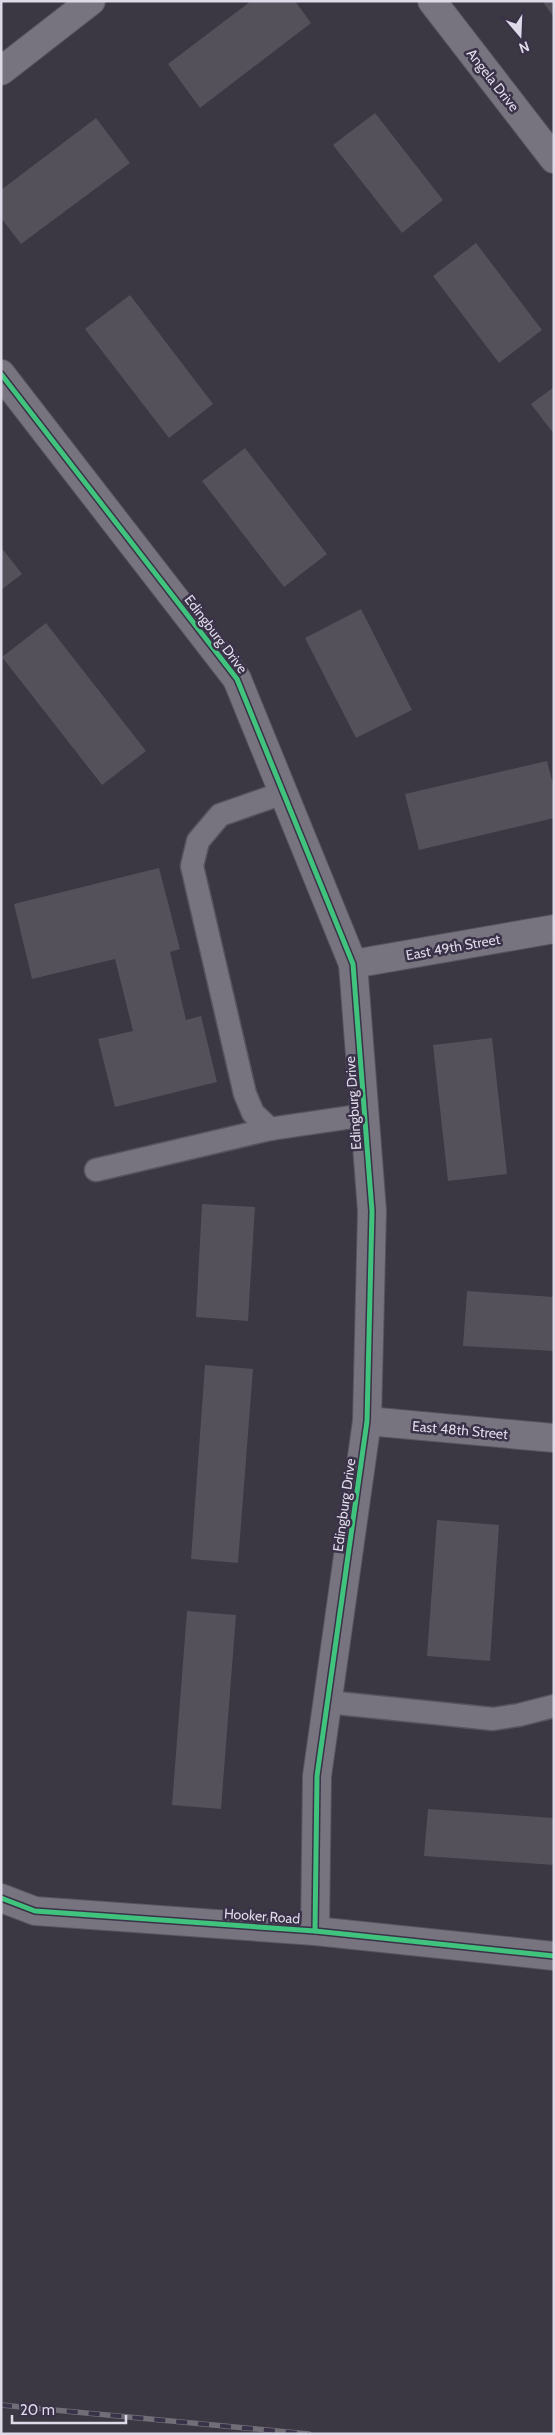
<svg xmlns="http://www.w3.org/2000/svg" width="555" height="2435" font-family="Cabin,sans-serif">
  <rect width="100%" height="100%" fill="#3b3743"/>
  <g fill="#54515b">
    <path d="M251 1H295L311 23 200 108 168 64Z"/>
    <path d="M542 1H554V17Z"/>
    <path d="M375 113 443 200 402 233 333 145Z"/>
    <path d="M96 118 130 163 21 244 1 218V190Z"/>
    <path d="M476 243 542 330 499 363 433 276Z"/>
    <path d="M130 295 213 404 169 438 85 329Z"/>
    <path d="M554 387V434L531 404Z"/>
    <path d="M245 448 327 554 284 587 202 481Z"/>
    <path d="M1 547 22 574 1 590Z"/>
    <path d="M361 609 412 710 356 738 305 638Z"/>
    <path d="M46 623 146 751 102 785 2 657Z"/>
    <path d="M547 761 554 788V818L419 850 405 794Z"/>
    <path d="M159 868 180 949 170 952 186 1020 201 1016 217 1082 115 1107 98 1039 133 1031 115 959 32 979 14 904Z"/>
    <path d="M492 1038 507 1174 448 1181 433 1045Z"/>
    <path d="M202 1204 255 1207 248 1321 196 1317Z"/>
    <path d="M467 1291 554 1297V1351L463 1346Z"/>
    <path d="M205 1365 253 1369 238 1563 191 1559Z"/>
    <path d="M437 1520 499 1525 490 1661 427 1656Z"/>
    <path d="M187 1611 236 1615 221 1809 172 1805Z"/>
    <path d="M428 1809 554 1818V1865L424 1856Z"/>
  </g>
  <g fill="none" stroke-linecap="round" stroke-linejoin="round">
    <defs>
      <g id="lane">
        <path d="M283 793 220 815 198 841 192 866 245 1094 253 1113 270 1129 365 1115"/>
        <path d="M96 1170 270 1129"/>
        <path d="M327 1702 493 1719 519 1715 554 1706"/>
      </g>
      <g id="street">
        <path d="M432 1 554 159"/>
        <path d="M1 71 91 1"/>
        <path d="M1 374 237 679 353 964 372 1211 367 1421 317 1776 315 1931"/>
        <path d="M353 964 554 929"/>
        <path d="M367 1421 554 1438"/>
        <path d="M1 1898 35 1911 315 1931 554 1956"/>
      </g>
    </defs>
    <use href="#lane" stroke="#58545f" stroke-width="25"/>
    <use href="#street" stroke="#58545f" stroke-width="30"/>
    <use href="#lane" stroke="#78747f" stroke-width="22"/>
    <use href="#street" stroke="#78747f" stroke-width="28"/>
    <defs>
      <path id="rail" d="M1 2405 309 2434"/>
    </defs>
    <use href="#rail" stroke="#716e78" stroke-width="5.5"/>
    <use href="#rail" stroke="#3a3248" stroke-width="4" stroke-dasharray="11" stroke-linecap="butt"/>
    <defs>
      <g id="cycleway">
        <path d="M1 374 237 679 353 964 372 1211 367 1421 317 1776 315 1931"/>
        <path d="M1 1898 35 1911 315 1931 554 1956"/>
      </g>
    </defs>
    <use href="#cycleway" stroke="#3a3248" stroke-width="8"/>
    <use href="#cycleway" stroke="#40c37c" stroke-width="5"/>
  </g>
  <g text-anchor="middle" stroke-width="5" stroke-linejoin="round" paint-order="stroke">
    <g font-size="14" fill="#dfdae8" stroke="#3a3248">
      <text transform="translate(493 80) rotate(52)" y="5">Angela Drive</text>
      <text transform="translate(216 634) rotate(53)" y="5">Edingburg Drive</text>
      <text transform="translate(453 947) rotate(-10)" y="5">East 49th Street</text>
      <text transform="translate(353 1103) rotate(-94)" y="5">Edingburg Drive</text>
      <text transform="translate(460 1430) rotate(5)" y="5">East 48th Street</text>
      <text transform="translate(344 1505) rotate(-82)" y="5">Edingburg Drive</text>
      <text transform="translate(262 1916) rotate(4)" y="5">Hooker Road</text>
    </g>
  </g>
  <rect width="555" height="2435" fill="none" stroke="#dfdae8" stroke-width="5"/>
  <g transform="translate(520 35) rotate(161)" stroke="#3a3248" stroke-width="4" paint-order="stroke">
  <path d="M0-4L9 19L0 12L-9 19Z" fill="#dfdae8"/>
  <text y="-8" font-size="14" font-weight="bold" text-anchor="middle" fill="#dfdae8">N</text>
  </g>
  <path d="M12 2415v8h114v-8" fill="none" stroke="#dfdae8" stroke-width="2.5"/>
  <text x="20" y="2415" font-size="15" fill="#dfdae8" stroke="#3a3248" stroke-width="4" paint-order="stroke">20 m</text>
</svg>
